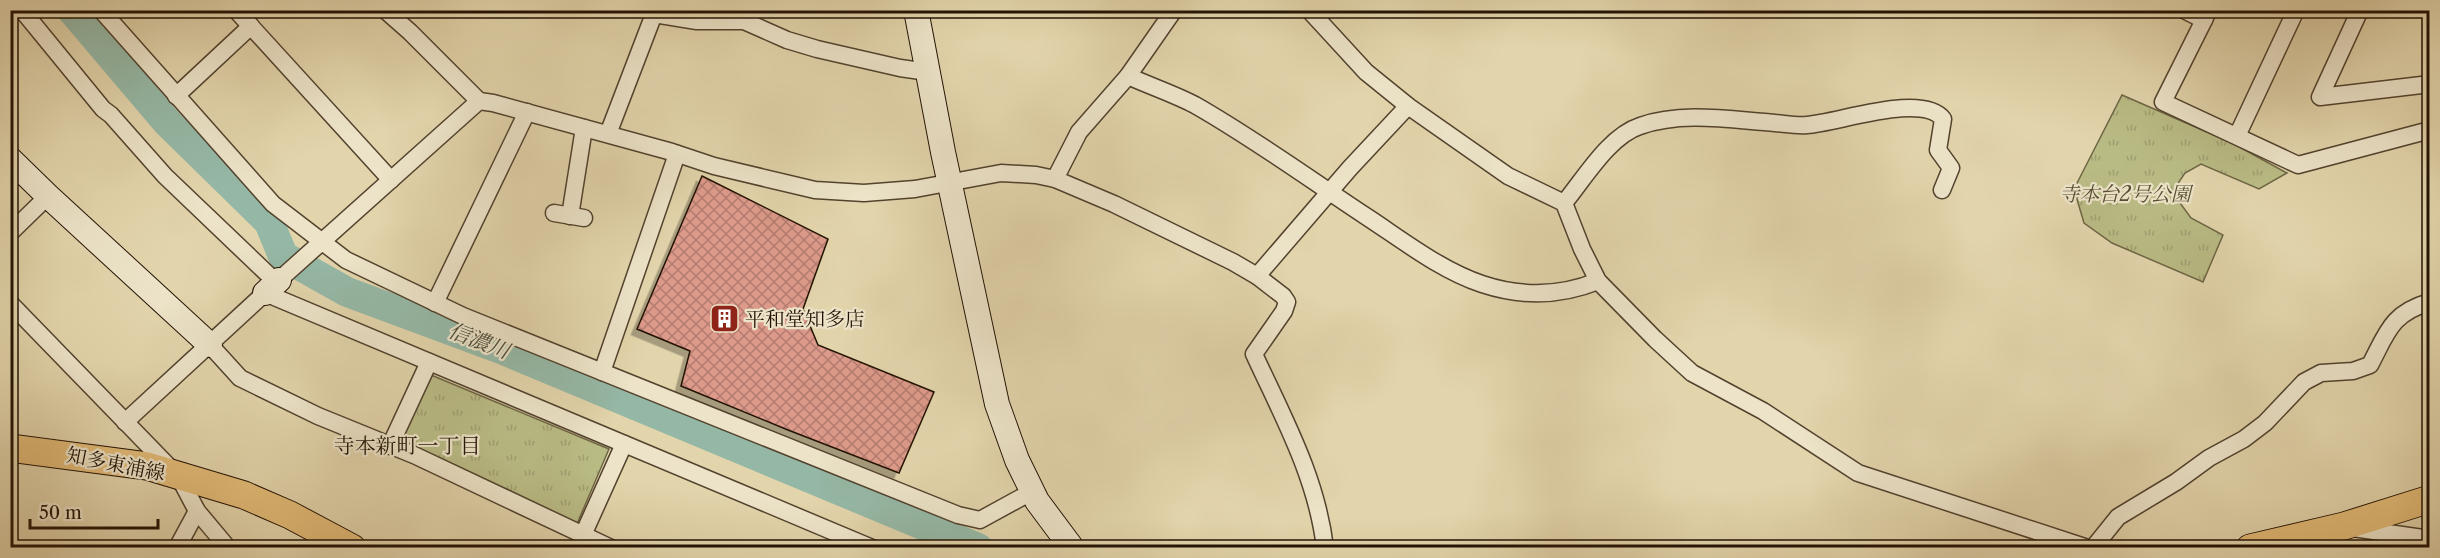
<svg xmlns="http://www.w3.org/2000/svg" width="2440" height="558" font-family="'Libre Caslon Text','Noto Serif JP',serif">
  <defs>
    <pattern id="grass-tufts" width="24" height="20" patternUnits="userSpaceOnUse" patternTransform="scale(1.5)"><rect width="24" height="20" fill="#b9bb85"/><path d="M3 7l-1-3M5 7V3M7 7l1-3M15 17l-1-3M17 17v-4M19 17l1-3" fill="none" stroke="#9fa071"/></pattern>
    <pattern id="building-cross-hatch" width="8" height="8" patternUnits="userSpaceOnUse" patternTransform="scale(1.5)"><rect width="8" height="8" fill="#dd9a8a"/><path d="M0 0l8 8M0 8l8-8" fill="none" stroke="#b37c6f"/></pattern>
    <filter id="shadow"><feDropShadow dx="-5.5" dy="5.5" stdDeviation="0" flood-color="#0004"/></filter>
  </defs>
  <rect width="100%" height="100%" fill="#e2d4ab"/>
  <filter id="stains"><feTurbulence type="fractalNoise" baseFrequency=".00333" numOctaves="4"/><feColorMatrix values="0 0 0 0 .2 0 0 0 0 .09 0 0 0 0 .02 0 0 0 .5 -.17"/></filter>
  <radialGradient id="worn" r=".72"><stop offset=".6" stop-color="#630" stop-opacity="0"/><stop offset="1" stop-color="#630" stop-opacity=".3"/></radialGradient>
  <g fill="url(#grass-tufts)" stroke="#6e6645" stroke-width="1.5">
    <path d="M2122 95 2232 143 2287 173 2259 189 2201 164 2185 173 2172 192 2191 218 2223 235 2203 282 2112 243 2084 223 2074 189Z"/>
    <path d="M431 375 609 449 577 524 401 442Z"/>
  </g>
  <g fill="none" stroke-linecap="round" stroke-linejoin="round">
    <path stroke="#95b8a6" stroke-width="30" d="M72 10 167 122 269 222 283 256 347 292 501 349 978 548"/>
  </g>
  <path fill="url(#building-cross-hatch)" stroke="#221205" stroke-width="1.5" filter="url(#shadow)" d="M702 176 828 239 803 309 818 345 934 392 899 473 788 430 681 386 690 351 637 329Z"/>
  <g fill="none" stroke-linecap="round" stroke-linejoin="round">
    <defs>
      <g id="street">
        <path d="M22 10 103 109 111 115 165 176 277 283"/>
        <path d="M101 10 273 204 346 260 463 316 958 515 980 520 1033 491"/>
        <path d="M236 10 391 180"/>
        <path d="M385 10 410 32 479 101"/>
        <path d="M656 10 654 14 697 21H744L787 40 817 49 900 68 928 72"/>
        <path d="M1309 10 1366 72 1408 106 1508 176 1564 203 1582 249 1598 281 1655 339 1692 373 1763 411 1858 473 2088 548"/>
        <path d="M2184 10 2204 20 2208 11"/>
        <path d="M2360 10 2320 97 2430 84"/>
        <path d="M2204 20 2163 102 2298 165 2430 130"/>
        <path d="M1128 76C1150 86 1174 94 1195 105 1253 138 1308 178 1364 215 1401 239 1440 270 1482 284 1521 297 1561 296 1598 281"/>
        <path d="M176 96 251 26"/>
        <path d="M608 134 654 14"/>
        <path d="M2237 136 2296 10"/>
        <path d="M1055 179 1079 132 1128 76 1174 10"/>
        <path d="M1564 203C1584 179 1609 136 1640 126 1683 111 1731 120 1775 123 1786 124 1797 126 1807 125 1838 123 1922 92 1943 119L1938 150 1951 168 1942 190"/>
        <path d="M554 213 584 218"/>
        <path d="M570 216 584 128"/>
        <path d="M10 233 48 196"/>
        <path d="M1257 276 1350 168 1408 106"/>
        <path d="M279 280 479 101 493 103 672 152 714 166 815 190 864 193 915 189 1001 173 1036 175 1055 179 1114 204 1233 262 1257 276 1283 296 1287 302 1284 311 1254 354C1283 417 1317 478 1325 548"/>
        <path d="M10 303 179 477 197 511 228 548"/>
        <path d="M435 303 527 112"/>
        <path d="M210 345 240 378 318 416 414 455 611 548"/>
        <path d="M602 372 677 154"/>
        <path d="M125 422 265 293 872 548"/>
        <path d="M390 446 429 362"/>
        <path d="M2353 528 2430 539"/>
        <path d="M583 535 624 444"/>
        <path d="M177 548 197 511"/>
        <path d="M2093 548 2118 517 2176 482 2209 458 2244 439 2265 423 2304 382 2321 373 2353 371 2370 365C2387 333 2391 313 2430 302"/>
      </g>
      <g id="secondary">
        <path d="M916 10 943 152 997 404 1017 460 1037 501 1072 548"/>
        <path d="M10 159 48 196 210 345"/>
        <path d="M265 293 279 280"/>
      </g>
      <g id="primary">
        <path d="M10 448 147 466 244 495 290 515 352 548"/>
        <path d="M2250 548 2344 526 2430 499"/>
      </g>
    </defs>
    <use href="#street" stroke="#52422e" stroke-width="19"/>
    <use href="#secondary" stroke="#221205" stroke-width="26"/>
    <use href="#primary" stroke="#221205" stroke-width="29"/>
    <use href="#street" stroke="#ece3c8" stroke-width="16"/>
    <use href="#secondary" stroke="#ece3c8" stroke-width="24"/>
    <use href="#primary" stroke="#e1ba76" stroke-width="27"/>
  </g>
  <defs>
    <symbol id="building-square" viewBox="-11 -11 22 22"><rect x="-9" y="-9" width="18" height="18" rx="4" fill="#8f2418" stroke="#ece3c8"/><path d="M-4-6H4V6H1V3H-1V6H-4ZM-2.5-4.3h1.7v1.8h-1.7ZM.8-4.3h1.7v1.8H.8ZM-2.5-1h1.7V.8h-1.7ZM.8-1h1.7V.8H.8Z" fill="#fff"/></symbol>
  </defs>
  <g fill-rule="evenodd">
    <use href="#building-square" x="708" y="302" width="33" height="33"/>
  </g>
  <g text-anchor="middle" stroke-width="4.5" stroke-linejoin="round" paint-order="stroke">
    <g font-size="20" font-style="italic" fill="#574d32" stroke="#ece3c8">
      <text x="2125" y="201">寺本台2号公園</text>
    </g>
    <g font-size="20" fill="#221205" stroke="#ece3c8" text-anchor="start">
      <text x="745" y="326">平和堂知多店</text>
    </g>
    <g font-size="20" fill="#221205" stroke="#ece3c8">
      <text transform="translate(116 464) rotate(11)" y="7">知多東浦線</text>
    </g>
    <g font-size="21" font-style="italic" fill="#4a4c3d" stroke="#ece3c8">
      <text transform="translate(479 341) rotate(21)" y="7">信濃川</text>
    </g>
    <g font-size="21" fill="#221205" stroke="#ece3c8">
      <text x="407" y="453">寺本新町一丁目</text>
    </g>
  </g>
  <rect width="2440" height="558" fill="none" stroke="#e2d4ab" stroke-width="36"/>
  <rect x="12" y="12" width="2416" height="534" fill="none" stroke="#221205" stroke-width="3"/>
  <rect x="18" y="18" width="2404" height="522" fill="none" stroke="#221205" stroke-width="1.5"/>
  <path d="M30 519v9h128v-9" fill="none" stroke="#221205" stroke-width="3"/>
  <text x="39" y="519" font-size="18" fill="#221205" stroke="#ece3c8" stroke-width="4.5" paint-order="stroke">50 m</text>
  <rect width="100%" height="100%" filter="url(#stains)"/>
  <rect width="100%" height="100%" fill="url(#worn)"/>
</svg>
